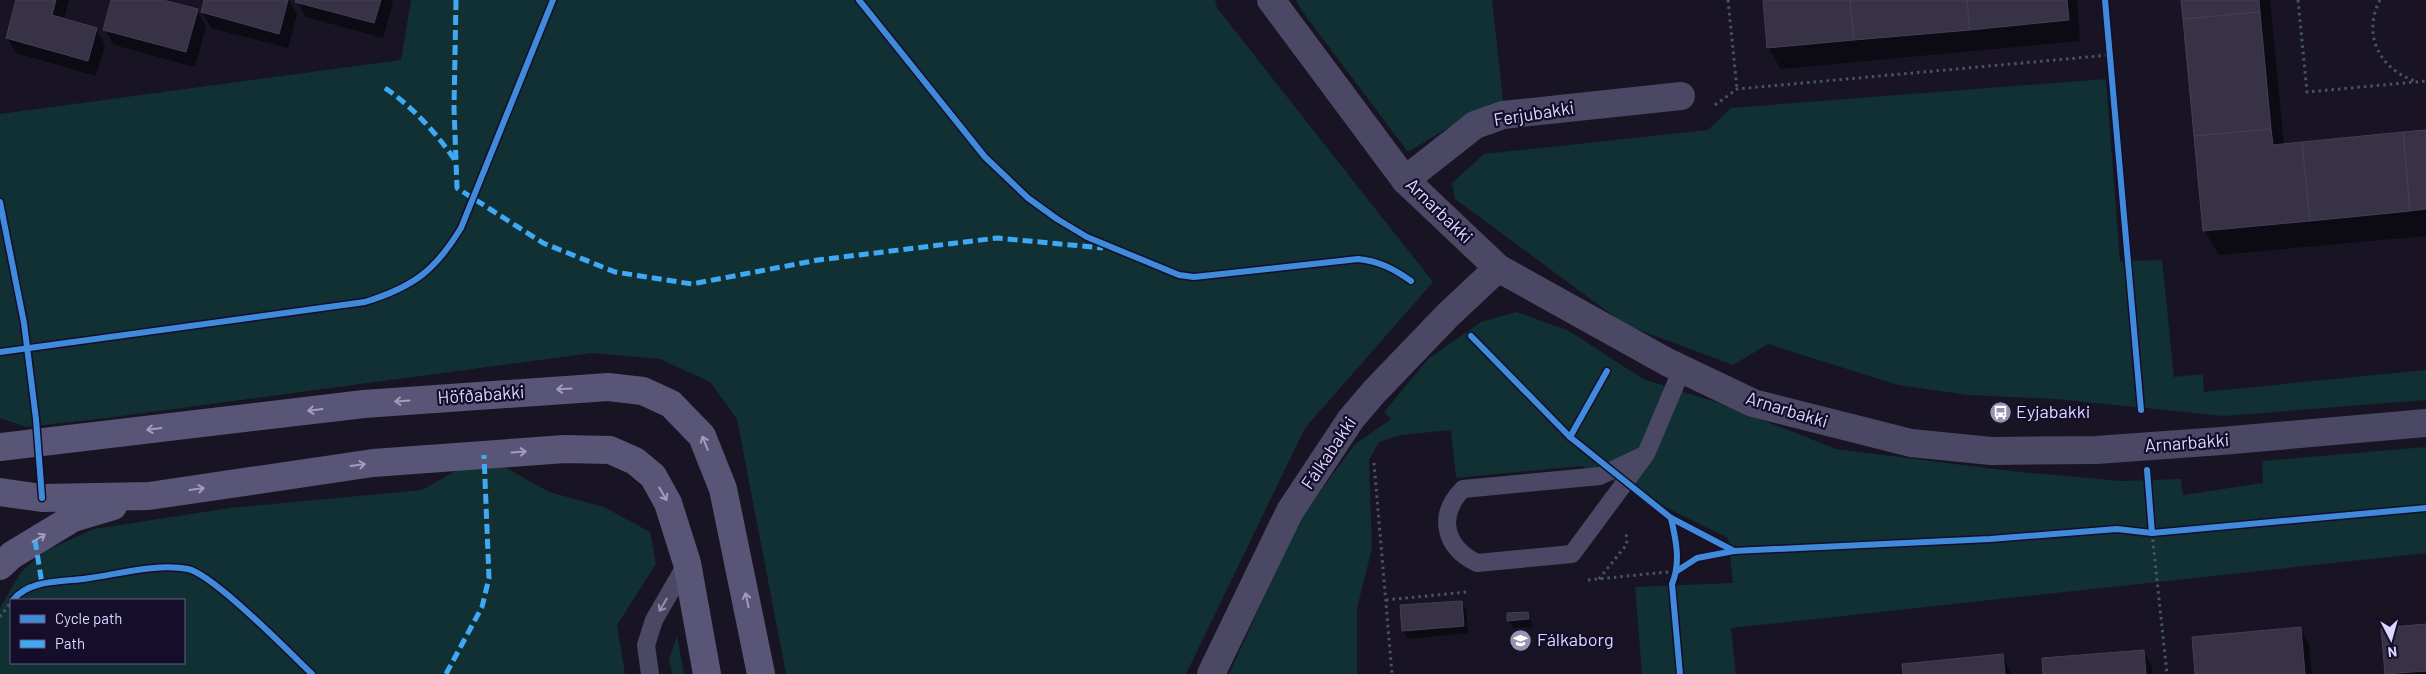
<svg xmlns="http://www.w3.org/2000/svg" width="2426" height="674" font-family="Barlow,sans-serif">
  <rect width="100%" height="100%" fill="#181424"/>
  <g fill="#113033" fill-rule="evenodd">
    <path d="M411 0H1215L1217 8 1433 282 1305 428 1186 674H786L737 419 710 382 660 359 592 353 107 418 26 427 0 418V114L401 60Z"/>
    <path d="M1296 0H1492L1503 101 1444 130 1408 152 1302 11Z"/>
    <path d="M2106 79 2120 261 2162 260 2174 377 2203 374 2204 392 2426 370V400L2224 416 2056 399 1968 395 1898 385 1768 344 1733 365 1626 325 1455 199 1452 183 1484 154 1708 130 1731 108Z"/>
    <path d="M1517 312 1569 331 1643 379 1722 404 1836 449 2010 471 2122 481 2181 479 2183 495 2263 483 2262 461 2426 447V553L1731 628 1736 674H1642L1635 587 1733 583 1728 538 1582 466 1456 478 1451 430 1401 435 1379 442 1369 460 1372 548 1357 608V674H1229L1300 519 1355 444 1391 419 1384 412 1428 359 1481 322Z"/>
    <path d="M484 455 549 492 604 507 650 532 656 564 617 625 625 674H0V608L21 572 45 551 94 529 230 508 422 490ZM11 600H184V663H11Z"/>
    <path d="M677 636 684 674H672L669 659Z"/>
  </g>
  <g fill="#0007">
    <path d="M18 0H69L64 19 96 29 105 45 96 76 16 53 7 37Z"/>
    <path d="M113 0H167L166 2 197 11 206 26 195 67 114 45 105 30Z"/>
    <path d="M205 0H289L297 14 288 48 211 28 202 12Z"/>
    <path d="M297 0H391L393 3 383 38 306 17Z"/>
    <path d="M1764 0H2077L2080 41 1781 69 1768 48Z"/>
    <path d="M2182 0H2270L2284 145 2426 132V236L2219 255 2204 230Z"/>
    <path d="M1461 602 1466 610 1468 633 1408 639 1403 631Z"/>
    <path d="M1528 613 1533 627 1513 628 1509 620Z"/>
    <path d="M2426 625V674H2386L2382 629Z"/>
    <path d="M2300 628 2309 644 2312 674H2197Z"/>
    <path d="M2143 651 2152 666V674H2045Z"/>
    <path d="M2002 655 2011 674H1904Z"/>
  </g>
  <g fill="#373246" stroke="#453e58">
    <path d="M16 0H56L52 15 97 28 88 61 6 38Z"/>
    <path d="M111 0H163L198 9 186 52 103 30Z"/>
    <path d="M204 0H288L279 34 201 12Z"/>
    <path d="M296 0H381L374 23 295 2Z"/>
    <path d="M1763 0H1850L1854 40 1767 48Z"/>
    <path d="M1850 0H1967L1970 30 1854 40Z"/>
    <path d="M1967 0H2067L2069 20 1970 30Z"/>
    <path d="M2181 0H2259L2260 12 2183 19Z"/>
    <path d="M2260 12 2271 129 2194 136 2183 19Z"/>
    <path d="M2271 129 2273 145 2302 142 2310 221 2203 231 2194 136Z"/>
    <path d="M2426 130V209L2410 211 2403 132Z"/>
    <path d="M2403 132 2410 211 2310 221 2302 142Z"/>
    <path d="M1462 601 1464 626 1402 631 1400 605Z"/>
    <path d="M1528 612 1529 619 1507 621V613Z"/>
    <path d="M2426 624V671L2385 674 2381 628Z"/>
    <path d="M2301 627 2305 674H2195L2192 637Z"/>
    <path d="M2144 650 2146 674H2043L2042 658Z"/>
    <path d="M2003 654 2005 674H1903L1902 664Z"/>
  </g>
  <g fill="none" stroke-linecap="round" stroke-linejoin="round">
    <g stroke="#465566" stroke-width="3" stroke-dasharray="2.5 4" stroke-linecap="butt">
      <path d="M1728 0 1737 89"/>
      <path d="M2298 0 2307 92 2426 81"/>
      <path d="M2380 0C2362 34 2379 69 2415 81"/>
      <path d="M1715 105 1737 89 2110 55"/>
      <path d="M1374 463 1392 674"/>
      <path d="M2152 533 2167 674"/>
      <path d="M1599 579 1627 544 1626 532"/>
      <path d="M1588 580 1677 571"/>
      <path d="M31 587 42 584 81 580"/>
      <path d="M1386 600 1467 592"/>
      <path d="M0 617 11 602"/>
    </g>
    <g stroke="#4b4865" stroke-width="18">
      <path d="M1646 454 1572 554 1477 563C1444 547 1437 515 1463 489L1600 476 1646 454 1682 369"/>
      <path d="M650 674 646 645 654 620 687 563"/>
    </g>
    <path stroke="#4b4865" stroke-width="28" d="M1405 180 1475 125 1503 115 1681 96"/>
    <g stroke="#4b4865" stroke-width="28">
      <path d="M1271 0 1405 180 1498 268 1667 362 1753 403 1911 443 1991 451 2096 450 2221 441 2426 423"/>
      <path d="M1211 674 1290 511 1351 419 1374 392 1448 315 1498 268"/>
    </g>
    <g stroke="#595577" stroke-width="28">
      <path d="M0 447 364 404 608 387 643 391 671 404 702 436 723 489 761 674"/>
      <path d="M0 492 42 498 149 496 373 463 565 449 610 450 635 461 653 476 668 503 687 563 707 674"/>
      <path d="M0 566 12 555 73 518 113 506"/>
    </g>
    <g stroke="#3fa9f5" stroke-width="5" stroke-dasharray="10 5" stroke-linecap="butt">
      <path d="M456 0 454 108 457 188 543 243 615 272 692 284 818 260 997 238 1103 248"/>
      <path d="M385 88C413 107 436 133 455 160"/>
      <path d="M35 540 42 584"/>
      <path d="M446 674 482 607 489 578 484 455"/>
    </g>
    <defs>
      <g id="cycleway">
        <path d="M859 0 985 157 1028 198 1057 219 1087 237 1179 275 1194 277 1358 259C1379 261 1394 269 1411 281"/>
        <path d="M2105 0 2141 410"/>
        <path d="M0 202 24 323 36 419 42 498"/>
        <path d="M1471 336 1570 437 1671 518 1734 551"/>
        <path d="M0 352 365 302C413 287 435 271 461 228L553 0"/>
        <path d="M1570 437 1607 371"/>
        <path d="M2147 470 2152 533"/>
        <path d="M1671 518C1676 540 1681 562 1672 584L1680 674"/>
        <path d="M1677 571 1697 558 1734 551 1990 539 2117 529 2152 533 2426 508"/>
        <path d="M13 600C29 580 59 582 83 579 116 575 155 563 188 569 214 575 289 652 312 674"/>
      </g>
    </defs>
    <use href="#cycleway" stroke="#140e2a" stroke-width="9"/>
    <use href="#cycleway" stroke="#408adc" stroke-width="6"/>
  </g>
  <defs><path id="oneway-shaft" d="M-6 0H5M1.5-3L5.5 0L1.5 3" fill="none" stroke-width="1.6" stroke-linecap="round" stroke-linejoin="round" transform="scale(1.25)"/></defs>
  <g stroke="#a29cc2">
    <use href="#oneway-shaft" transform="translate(564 389) rotate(177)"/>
    <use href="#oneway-shaft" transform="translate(402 401) rotate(176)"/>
    <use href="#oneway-shaft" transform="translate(315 410) rotate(173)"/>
    <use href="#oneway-shaft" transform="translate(154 429) rotate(173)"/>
    <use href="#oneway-shaft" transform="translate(705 443) rotate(-112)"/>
    <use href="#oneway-shaft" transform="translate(519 452) rotate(-4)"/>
    <use href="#oneway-shaft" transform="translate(358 465) rotate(-8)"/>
    <use href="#oneway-shaft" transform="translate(197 489) rotate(-8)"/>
    <use href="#oneway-shaft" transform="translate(663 494) rotate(60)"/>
    <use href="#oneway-shaft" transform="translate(39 538) rotate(-31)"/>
    <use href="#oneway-shaft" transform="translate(747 600) rotate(-102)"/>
  </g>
  <use stroke="#9490b2" href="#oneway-shaft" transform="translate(663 605) rotate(120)"/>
  <defs>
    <symbol id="bus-disc" viewBox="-11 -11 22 22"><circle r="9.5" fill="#9993b2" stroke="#140e2a"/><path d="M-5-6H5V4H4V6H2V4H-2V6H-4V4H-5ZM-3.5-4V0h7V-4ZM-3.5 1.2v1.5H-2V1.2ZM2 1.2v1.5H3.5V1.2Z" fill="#fff"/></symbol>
    <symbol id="school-disc" viewBox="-11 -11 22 22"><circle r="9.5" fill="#9993b2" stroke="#140e2a"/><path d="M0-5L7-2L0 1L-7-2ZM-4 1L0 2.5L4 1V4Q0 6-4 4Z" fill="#fff"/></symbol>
  </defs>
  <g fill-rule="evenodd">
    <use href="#bus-disc" x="1988" y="400" width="25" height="25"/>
    <use href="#school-disc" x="1508" y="628" width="25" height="25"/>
  </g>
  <g text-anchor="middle" stroke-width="4.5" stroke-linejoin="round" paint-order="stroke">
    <g font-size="18" fill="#ded7ff" stroke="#140e2a">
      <text transform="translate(1534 114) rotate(-9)" y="6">Ferjubakki</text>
      <text transform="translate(1439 211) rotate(44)" y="6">Arnarbakki</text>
      <text transform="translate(481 395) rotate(-4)" y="6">Höfðabakki</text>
      <text transform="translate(1787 410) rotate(17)" y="6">Arnarbakki</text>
      <text transform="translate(2187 443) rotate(-4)" y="6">Arnarbakki</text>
      <text transform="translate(1329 453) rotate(-56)" y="6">Fálkabakki</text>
    </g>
    <g font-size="18" fill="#ded7ff" stroke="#140e2a" text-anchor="start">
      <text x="2016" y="418">Eyjabakki</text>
      <text x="1537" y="646">Fálkaborg</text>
    </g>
  </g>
  <rect x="10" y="599" width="175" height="65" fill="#140e2a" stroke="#655e7f"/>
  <rect x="20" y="615" width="25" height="8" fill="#408adc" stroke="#655e7f"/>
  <text x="55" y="624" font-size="15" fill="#ded7ff">Cycle path</text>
  <rect x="20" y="640" width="25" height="8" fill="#3fa9f5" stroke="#655e7f"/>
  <text x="55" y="649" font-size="15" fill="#ded7ff">Path</text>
  <g transform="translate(2391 639) rotate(174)" stroke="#140e2a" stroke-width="4" paint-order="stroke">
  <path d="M0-4L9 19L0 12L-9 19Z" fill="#ded7ff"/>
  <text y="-8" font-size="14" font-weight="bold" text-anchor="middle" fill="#ded7ff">N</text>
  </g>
</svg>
